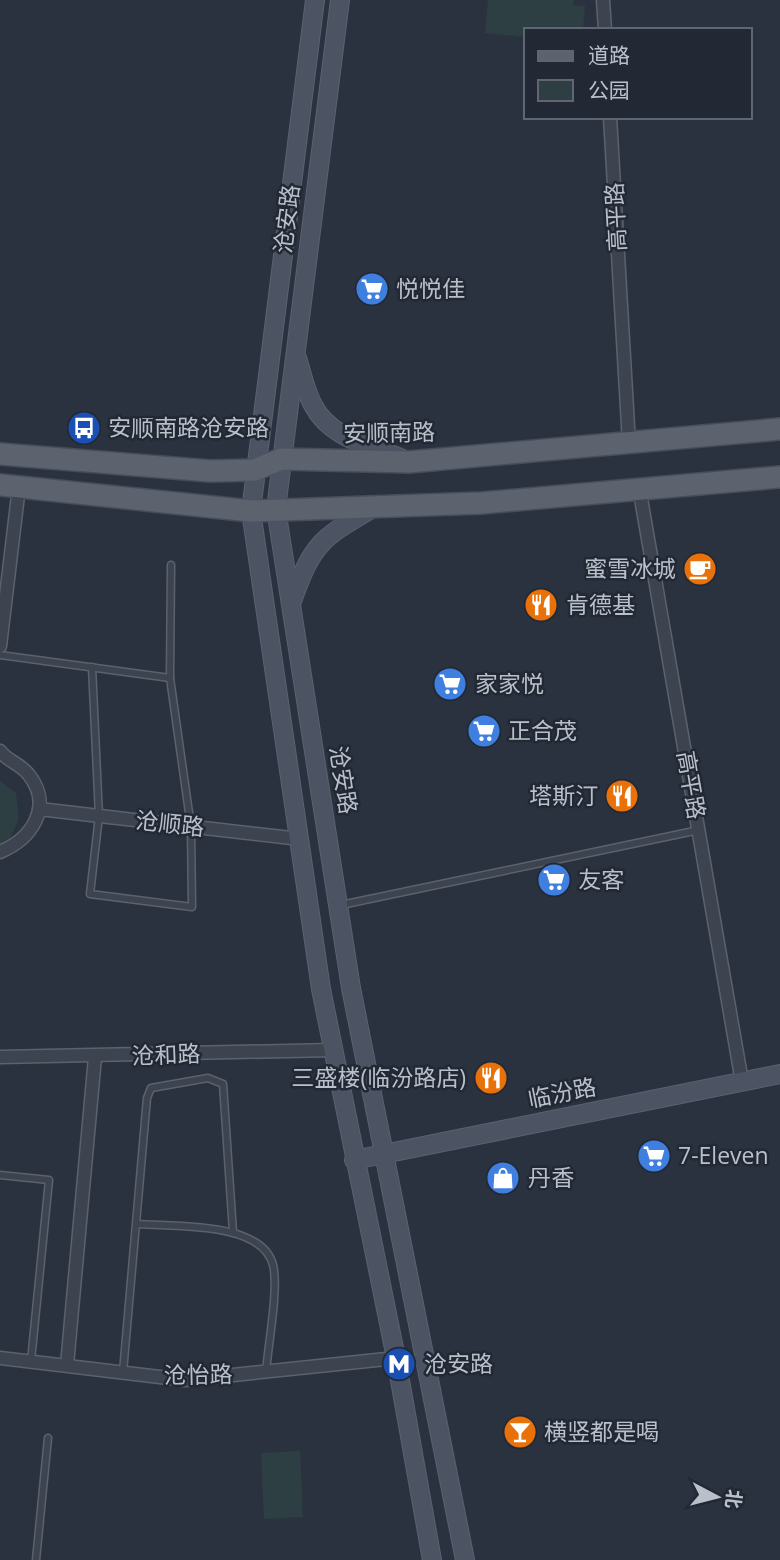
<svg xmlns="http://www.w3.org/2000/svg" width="780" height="1560" font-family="'Open Sans','Noto Sans SC',sans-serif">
  <rect width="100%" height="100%" fill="#2a3240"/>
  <g fill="#2d3f42">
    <path d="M488 0H574L573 5 585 6 583 30H526V37L485 33Z"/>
    <path d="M0 781 16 793 19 818 8 843 0 846Z"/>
    <path d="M300 1451 303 1517 264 1519 261 1453Z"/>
  </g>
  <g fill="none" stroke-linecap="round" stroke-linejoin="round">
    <defs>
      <g id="lane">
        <path d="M0 655 170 678"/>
        <path d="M92 667 99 816 90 894 192 907 191 827 170 678 171 565"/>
        <path d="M341 905 699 830"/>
        <path d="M0 1175 49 1180 31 1361"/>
        <path d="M138 1224C174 1227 262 1221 273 1265 279 1288 268 1345 266 1372"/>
        <path d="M123 1372 147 1098 151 1088 208 1078 223 1084 233 1232"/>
        <path d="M36 1560 48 1438"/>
      </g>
      <g id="street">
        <path d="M603 0 605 30"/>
        <path d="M610 117 629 443"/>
        <path d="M639 487 742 1082"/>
        <path d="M0 646 19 487"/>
        <path d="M0 751C7 761 21 764 29 775 54 807 31 839 0 852"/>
        <path d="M39 809 300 839"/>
        <path d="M0 1057 333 1050"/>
        <path d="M0 1358 185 1380 396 1358"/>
        <path d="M67 1365 95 1057"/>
      </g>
      <g id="secondary">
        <path d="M315 0 251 511 321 989 396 1358 432 1560"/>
        <path d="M340 0 276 509 351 988 465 1560"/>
        <path d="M297 358C302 373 305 391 313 405 331 440 372 445 405 460"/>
        <path d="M292 601C313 543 320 539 373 508"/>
        <path d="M354 1160 780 1074"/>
      </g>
      <g id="primary">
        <path d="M0 454 210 471 255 470 281 459 409 462 780 429"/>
        <path d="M0 485 251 511 482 503 780 477"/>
      </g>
    </defs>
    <use href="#lane" stroke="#5b626d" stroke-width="9"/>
    <use href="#street" stroke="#5b626d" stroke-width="15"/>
    <use href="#secondary" stroke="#5b626d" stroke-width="20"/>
    <use href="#primary" stroke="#474d59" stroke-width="24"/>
    <use href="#lane" stroke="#3d4450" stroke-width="6"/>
    <use href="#street" stroke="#3d4450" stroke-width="12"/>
    <use href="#secondary" stroke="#4c5362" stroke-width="18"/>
    <use href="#primary" stroke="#5c636f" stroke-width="21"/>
  </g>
  <defs>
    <symbol id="supermarket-disc" viewBox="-11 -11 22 22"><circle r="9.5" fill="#3f7fe0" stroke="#222935"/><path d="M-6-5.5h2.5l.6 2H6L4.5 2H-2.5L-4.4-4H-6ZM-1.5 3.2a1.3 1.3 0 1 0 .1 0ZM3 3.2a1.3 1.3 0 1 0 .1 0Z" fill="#fff"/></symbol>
    <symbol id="bus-disc" viewBox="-11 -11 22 22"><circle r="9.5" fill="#1a4fb4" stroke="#222935"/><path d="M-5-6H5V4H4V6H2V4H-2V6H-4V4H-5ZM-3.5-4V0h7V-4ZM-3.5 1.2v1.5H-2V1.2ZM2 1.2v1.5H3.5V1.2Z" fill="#fff"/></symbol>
    <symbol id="cafe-disc" viewBox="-11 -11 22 22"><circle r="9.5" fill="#e8710a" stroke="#222935"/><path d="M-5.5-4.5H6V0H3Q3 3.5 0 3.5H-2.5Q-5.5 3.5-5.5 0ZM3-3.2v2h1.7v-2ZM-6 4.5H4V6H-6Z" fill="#fff"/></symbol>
    <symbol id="restaurant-disc" viewBox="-11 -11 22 22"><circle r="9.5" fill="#e8710a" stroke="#222935"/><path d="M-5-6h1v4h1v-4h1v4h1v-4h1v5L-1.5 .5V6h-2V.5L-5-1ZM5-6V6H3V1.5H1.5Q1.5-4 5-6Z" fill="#fff"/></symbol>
    <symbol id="shop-disc" viewBox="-11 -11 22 22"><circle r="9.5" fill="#3f7fe0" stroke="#222935"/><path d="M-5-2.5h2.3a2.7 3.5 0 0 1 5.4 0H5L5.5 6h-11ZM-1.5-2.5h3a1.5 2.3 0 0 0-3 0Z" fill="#fff"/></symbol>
    <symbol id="metro-disc" viewBox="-11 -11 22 22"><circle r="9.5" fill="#1a4fb4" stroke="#222935"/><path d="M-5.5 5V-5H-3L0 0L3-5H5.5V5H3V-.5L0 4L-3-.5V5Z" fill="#fff"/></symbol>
    <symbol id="bar-disc" viewBox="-11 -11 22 22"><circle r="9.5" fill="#e8710a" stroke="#222935"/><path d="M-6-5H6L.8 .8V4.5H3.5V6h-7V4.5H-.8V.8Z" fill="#fff"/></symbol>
  </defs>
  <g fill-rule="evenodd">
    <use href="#supermarket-disc" x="353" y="270" width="38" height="38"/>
    <use href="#bus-disc" x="65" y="409" width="38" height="38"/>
    <use href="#cafe-disc" x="681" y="550" width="38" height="38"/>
    <use href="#restaurant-disc" x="522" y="586" width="38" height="38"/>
    <use href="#supermarket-disc" x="431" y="665" width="38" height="38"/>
    <use href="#supermarket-disc" x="465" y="712" width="38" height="38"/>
    <use href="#restaurant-disc" x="603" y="777" width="38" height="38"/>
    <use href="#supermarket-disc" x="535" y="861" width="38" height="38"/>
    <use href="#restaurant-disc" x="472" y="1059" width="38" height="38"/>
    <use href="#supermarket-disc" x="635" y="1137" width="38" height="38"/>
    <use href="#shop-disc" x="484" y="1159" width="38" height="38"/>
    <use href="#metro-disc" x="380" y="1345" width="38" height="38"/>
    <use href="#bar-disc" x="501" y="1413" width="38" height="38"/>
  </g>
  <g text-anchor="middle" stroke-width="5" stroke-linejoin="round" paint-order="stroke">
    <g font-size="23" fill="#bac0ca" stroke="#222935">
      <text transform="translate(616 217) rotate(-93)" y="8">高平路</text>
      <text transform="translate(287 219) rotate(-83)" y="8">沧安路</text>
      <text transform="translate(389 433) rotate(-1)" y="8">安顺南路</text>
      <text transform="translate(343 780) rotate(81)" y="8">沧安路</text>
      <text transform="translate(691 785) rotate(80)" y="8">高平路</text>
      <text transform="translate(170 824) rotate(6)" y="8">沧顺路</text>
      <text transform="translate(166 1055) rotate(-2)" y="8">沧和路</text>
      <text transform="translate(562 1093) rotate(-11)" y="8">临汾路</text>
      <text transform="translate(198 1375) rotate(-1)" y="8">沧怡路</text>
    </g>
    <g font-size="23" fill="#bac0ca" stroke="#222935" text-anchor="start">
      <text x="396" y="297">悦悦佳</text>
      <text x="108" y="436">安顺南路沧安路</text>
      <text x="676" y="577" text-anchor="end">蜜雪冰城</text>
      <text x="566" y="613">肯德基</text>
      <text x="475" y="692">家家悦</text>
      <text x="508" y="739">正合茂</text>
      <text x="598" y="804" text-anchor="end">塔斯汀</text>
      <text x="578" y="888">友客</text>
      <text x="466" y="1086" text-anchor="end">三盛楼(临汾路店)</text>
      <text x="678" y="1164">7-Eleven</text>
      <text x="528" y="1186">丹香</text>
      <text x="424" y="1372">沧安路</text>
      <text x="544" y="1440">横竖都是喝</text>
    </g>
  </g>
  <rect x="524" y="28" width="228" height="91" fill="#222935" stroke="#5f6571" stroke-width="2"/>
  <rect x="538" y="51" width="35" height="10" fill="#5c636f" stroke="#5f6571" stroke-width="2"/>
  <text x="588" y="63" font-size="21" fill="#bac0ca">道路</text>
  <rect x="538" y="80" width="35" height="21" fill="#2d3f42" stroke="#5f6571" stroke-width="2"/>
  <text x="588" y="98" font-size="21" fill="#bac0ca">公园</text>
  <g transform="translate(717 1497) rotate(97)" stroke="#222935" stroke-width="5" paint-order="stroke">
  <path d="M0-5L12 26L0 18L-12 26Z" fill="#bac0ca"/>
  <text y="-10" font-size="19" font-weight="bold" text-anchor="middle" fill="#bac0ca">北</text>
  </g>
</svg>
